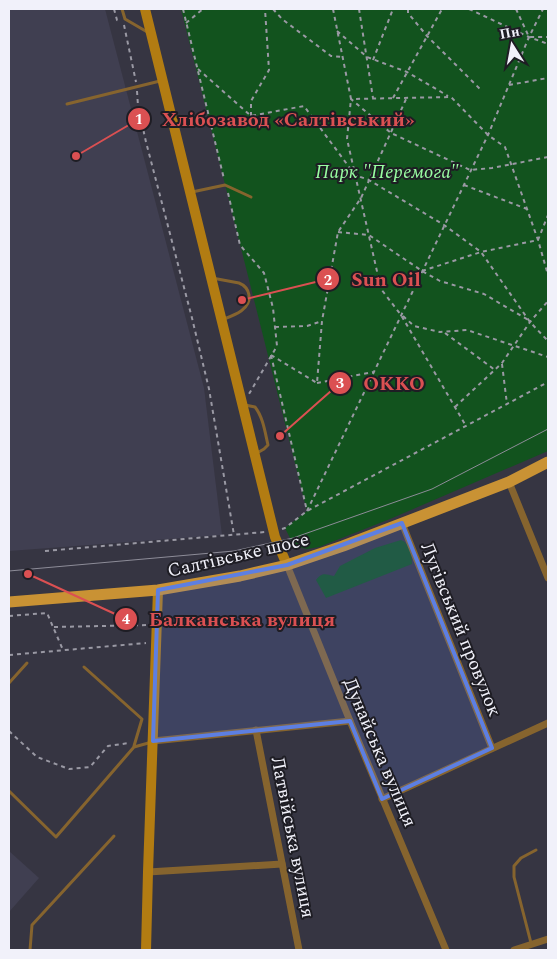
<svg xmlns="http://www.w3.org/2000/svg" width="557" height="959" font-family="Spectral,serif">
  <rect width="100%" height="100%" fill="#363542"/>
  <g fill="#403f51">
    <path d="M9 9H105L204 388 222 535 9 551Z"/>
    <path d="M9 851 39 878 9 912Z"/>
  </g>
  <g fill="#12531e">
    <path d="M181 9H548V451L390 519 319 547 307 549 298 547 292 542 285 528 307 511Z"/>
    <path d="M401 540C410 543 412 556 412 564L326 598 316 580C322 572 325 574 334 576L340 566 375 548Z"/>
  </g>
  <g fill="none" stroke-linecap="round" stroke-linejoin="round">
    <g stroke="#9a99a4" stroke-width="2" stroke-dasharray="4 4" stroke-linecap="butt">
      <path d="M114 9 117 20 119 21"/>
      <path d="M183 9 224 179"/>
      <path d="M273 9 282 19 331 56 342 57"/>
      <path d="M333 9 351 99 347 139 381 289 401 315 466 426"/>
      <path d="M359 9 373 98"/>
      <path d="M408 9V13L427 36 481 90"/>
      <path d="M469 9 529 37 548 44"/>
      <path d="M516 9 529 37H548"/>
      <path d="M186 23 203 9"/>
      <path d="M124 25 136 82"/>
      <path d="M337 31 367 57 407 72 448 96"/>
      <path d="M373 60 393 9"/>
      <path d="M198 69 251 116 304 106 355 175 369 180 444 225 481 252 530 322 548 341"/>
      <path d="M509 85 548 78"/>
      <path d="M137 91 138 106 146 142 192 318 209 389 234 535"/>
      <path d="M393 98 442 9"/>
      <path d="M251 116V101L269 70 265 9"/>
      <path d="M548 157 492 168 470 170 391 133 351 99 451 97 488 135 505 147 538 240 548 275"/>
      <path d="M464 185 527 209"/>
      <path d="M228 193 240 245 264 273 273 308 277 346 249 394"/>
      <path d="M338 232 369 235 422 271 440 281 484 294 530 321"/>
      <path d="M422 271 481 252 538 240 548 215"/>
      <path d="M403 316 414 326 440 332 467 330 548 357"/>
      <path d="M275 327 307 326 322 321"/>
      <path d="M445 333 495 370"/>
      <path d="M271 355 317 383 322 321 338 232 361 198 407 97"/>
      <path d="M271 355 307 511"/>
      <path d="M502 364 507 404"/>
      <path d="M317 383 373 372"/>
      <path d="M455 407 502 363 530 322 548 301"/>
      <path d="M307 511 488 135 529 37 543 9"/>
      <path d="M282 529 285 528 307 511 548 382"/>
      <path d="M45 551 265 532"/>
      <path d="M9 616 47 613 63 650"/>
      <path d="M54 627 149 625"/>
      <path d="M9 655 146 643"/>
      <path d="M9 731 37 757 69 769 90 767 108 746 129 743"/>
    </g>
    <g stroke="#86642e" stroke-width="3">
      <path d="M122 9 125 19 149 33"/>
      <path d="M67 104 160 81"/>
      <path d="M192 192 225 185 251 197"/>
      <path d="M212 278 239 283C244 285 248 289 249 295 251 309 235 315 224 319"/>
      <path d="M245 405 255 407C263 417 265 432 268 445L264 449 257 453"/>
      <path d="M84 667 142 719 134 746"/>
      <path d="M9 683 27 663"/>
      <path d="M9 791 56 837 134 747 152 742"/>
      <path d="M531 943 514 877V866L521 858 536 850"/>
      <path d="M30 950 32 925 114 836"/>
    </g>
    <g stroke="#86642e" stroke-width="7">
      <path d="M509 482 548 578"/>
      <path d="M402 523 492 748"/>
      <path d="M287 565 350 721 446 950"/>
      <path d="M256 730 299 950"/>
      <path d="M153 741 350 721"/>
      <path d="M382 799 548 723"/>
      <path d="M148 872 282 864"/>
      <path d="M514 950 548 939"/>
    </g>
    <g stroke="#b27c12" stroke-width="10">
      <path d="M145 9 260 476 275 537 287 565"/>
      <path d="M146 950 148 872 158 590"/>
    </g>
    <path stroke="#c99234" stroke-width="11" d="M9 602 158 590 240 576 287 565 343 546 509 482 548 462"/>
    <path stroke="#8d8c98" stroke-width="1" d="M9 571 234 551 293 538 432 489 548 429"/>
  </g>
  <path fill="#5d7fe2" fill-opacity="0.2" stroke="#5d7fe2" stroke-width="4" stroke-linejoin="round" d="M402 523 492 748 382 799 350 721 153 741 158 590 287 565Z"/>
  <g text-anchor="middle" stroke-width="4" stroke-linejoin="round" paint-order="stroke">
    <g font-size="19" font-style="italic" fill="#99fea2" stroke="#1e1d24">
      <text x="387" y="178">Парк "Перемога"</text>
    </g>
    <g font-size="19" fill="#f1f1fa" stroke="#1e1d24">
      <text transform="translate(238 554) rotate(-13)" y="7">Салтівське шосе</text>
      <text transform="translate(462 629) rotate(68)" y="7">Лугівський провулок</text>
      <text transform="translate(381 752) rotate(67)" y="7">Дунайська вулиця</text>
      <text transform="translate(294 837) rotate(79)" y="7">Латвійська вулиця</text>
    </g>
  </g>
  <path fill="none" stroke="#db5052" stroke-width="2" d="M76 156L139 119M242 300L328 279M280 436L340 383M28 574L126 619"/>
  <g fill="#db5052" stroke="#1e1d24" stroke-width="2">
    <circle cx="76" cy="156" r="5"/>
    <circle cx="242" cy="300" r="5"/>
    <circle cx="280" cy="436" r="5"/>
    <circle cx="28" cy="574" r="5"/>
    <circle cx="139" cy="119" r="12"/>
    <circle cx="328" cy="279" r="12"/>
    <circle cx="340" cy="383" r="12"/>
    <circle cx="126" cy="619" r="12"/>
  </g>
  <g font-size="15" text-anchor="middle" font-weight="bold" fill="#fff">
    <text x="139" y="124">1</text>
    <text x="328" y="285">2</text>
    <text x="340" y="388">3</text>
    <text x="126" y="624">4</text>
  </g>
  <g font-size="20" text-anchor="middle" font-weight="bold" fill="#db5052" stroke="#1e1d24" stroke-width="4" stroke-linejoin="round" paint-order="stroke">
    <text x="288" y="126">Хлібозавод «Салтівський»</text>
    <text x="386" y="286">Sun Oil</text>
    <text x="394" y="390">ОККО</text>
    <text x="242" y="626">Балканська вулиця</text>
  </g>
  <rect width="557" height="959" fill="none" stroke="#f1f1fa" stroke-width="20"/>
  <g transform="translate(512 45) rotate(349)" stroke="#1e1d24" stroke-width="4" paint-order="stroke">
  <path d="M0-4L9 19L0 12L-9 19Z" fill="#f1f1fa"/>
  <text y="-8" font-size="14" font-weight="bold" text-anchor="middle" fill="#f1f1fa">Пн</text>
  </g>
</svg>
